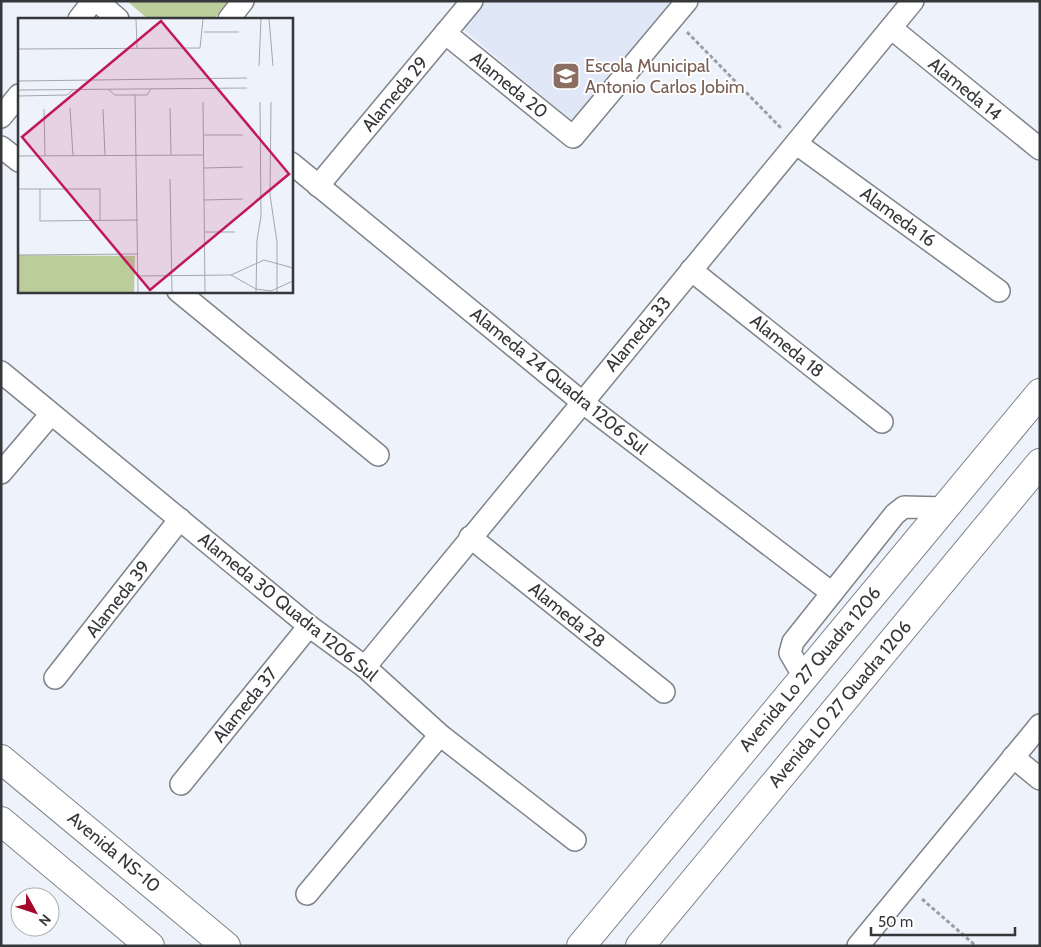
<svg xmlns="http://www.w3.org/2000/svg" width="1041" height="947" font-family="Cabin,sans-serif">
  <rect width="100%" height="100%" fill="#eef2fb"/>
  <path fill="#e0e7f6" d="M485 1H678L574 123 462 28Z"/>
  <path fill="#bacd9b" d="M127 1H229L214 19H148Z"/>
  <g fill="none" stroke-linecap="round" stroke-linejoin="round">
    <defs>
      <g id="street">
        <path d="M97 1 118 19"/>
        <path d="M79 19 93 1"/>
        <path d="M229 19 243 1"/>
        <path d="M891 28 1040 149"/>
        <path d="M445 33 573 137 687 1"/>
        <path d="M1 117 19 95"/>
        <path d="M797 144 999 291"/>
        <path d="M1 147 19 161"/>
        <path d="M291 163 582 402 832 593"/>
        <path d="M318 186 472 1"/>
        <path d="M691 270 882 422"/>
        <path d="M178 291 378 455"/>
        <path d="M1 372 309 626 365 667 440 735 575 840"/>
        <path d="M1 473 51 414"/>
        <path d="M470 537 664 692"/>
        <path d="M365 667 913 1"/>
        <path d="M804 677 790 653 793 642 895 514 904 507 945 508"/>
        <path d="M55 678 180 519"/>
        <path d="M1013 757 1040 779"/>
        <path d="M181 784 309 626"/>
        <path d="M307 894 440 735"/>
        <path d="M858 946 1040 725"/>
      </g>
      <g id="secondary">
        <path d="M1 759 226 946"/>
        <path d="M1 821 150 946"/>
        <path d="M581 946 1040 393"/>
        <path d="M640 946 1040 463"/>
      </g>
    </defs>
    <use href="#street" stroke="#7f838a" stroke-width="24"/>
    <use href="#secondary" stroke="#7f838a" stroke-width="30"/>
    <g stroke="#9b9ea4" stroke-width="3" stroke-dasharray="4 2.5" stroke-linecap="butt">
      <path d="M687 32 782 129"/>
      <path d="M922 899 976 946"/>
    </g>
    <use href="#street" stroke="#fff" stroke-width="21"/>
    <use href="#secondary" stroke="#fff" stroke-width="28"/>
  </g>
  <defs>
    <symbol id="school-square" viewBox="-11 -11 22 22"><rect x="-9" y="-9" width="18" height="18" rx="4" fill="#8d6e63" stroke="#fff"/><path d="M0-5L7-2L0 1L-7-2ZM-4 1L0 2.5L4 1V4Q0 6-4 4Z" fill="#fff"/></symbol>
  </defs>
  <g fill-rule="evenodd">
    <use href="#school-square" x="550" y="60" width="32" height="32"/>
  </g>
  <g text-anchor="middle" stroke-width="4" stroke-linejoin="round" paint-order="stroke">
    <g font-size="18" fill="#785e54" stroke="#fff" text-anchor="start">
      <text x="585" y="72">Escola Municipal<tspan x="585" dy="21">Antonio Carlos Jobim</tspan></text>
    </g>
    <g font-size="18" fill="#35373a" stroke="#fff">
      <text transform="translate(509 85) rotate(39)" y="6">Alameda 20</text>
      <text transform="translate(965 89) rotate(39)" y="6">Alameda 14</text>
      <text transform="translate(395 94) rotate(-50)" y="6">Alameda 29</text>
      <text transform="translate(898 217) rotate(36)" y="6">Alameda 16</text>
      <text transform="translate(638 334) rotate(-50)" y="6">Alameda 33</text>
      <text transform="translate(787 346) rotate(39)" y="6">Alameda 18</text>
      <text transform="translate(559 381) rotate(39)" y="6">Alameda 24 Quadra 1206 Sul</text>
      <text transform="translate(118 599) rotate(-52)" y="6">Alameda 39</text>
      <text transform="translate(288 607) rotate(39)" y="6">Alameda 30 Quadra 1206 Sul</text>
      <text transform="translate(567 615) rotate(39)" y="6">Alameda 28</text>
      <text transform="translate(810 669) rotate(-50)" y="6">Avenida Lo 27 Quadra 1206</text>
      <text transform="translate(840 704) rotate(-50)" y="6">Avenida L0 27 Quadra 1206</text>
      <text transform="translate(245 705) rotate(-51)" y="6">Alameda 37</text>
      <text transform="translate(114 852) rotate(40)" y="6">Avenida NS-10</text>
    </g>
  </g>
  <g transform="translate(18 18)">
    <rect width="275" height="275" fill="#eef2fb"/>
    <path d="M0 237 117 238 116 274H0Z" fill="#bacd9b"/>
    <path fill="none" stroke="#a4a7ae" stroke-width="1" d="M118 1 119 30M251 1 255 48M186 14H221M0 31 182 30 185 1M241 48 243 1M0 63 229 60M90 71 97 77H129L133 71M0 72 229 70M117 77 120 274M0 78 49 77 56 71M185 84 187 274M253 84 252 177 259 224V274M52 90 55 138M152 90 153 137M26 91 27 138M85 91 87 138M186 117H225M0 138 185 137M186 150 225 149M152 161 154 274M0 171H82V203M22 171V203L120 202M186 182 225 181M187 214H217M0 237 120 236M213 257 246 242 275 250M120 258 213 257 238 271 253 273 275 263M238 274 239 222 243 198 242 84"/>
    <path fill="#c2185b" fill-opacity="0.15" stroke="#c2185b" stroke-width="2.5" d="M143 3 271 156 132 272 4 119Z"/>
    <rect width="275" height="275" fill="none" stroke="#35373a" stroke-width="2.5"/>
  </g>
  <rect width="1041" height="947" fill="none" stroke="#35373a" stroke-width="5"/>
  <g transform="translate(35 912) rotate(130)"><circle r="24" fill="#ffffff" stroke="#aeafb0"/>
  <path d="M0-4L9 19L0 12L-9 19Z" fill="#a4072a"/>
  <text y="-8" font-size="14" font-weight="bold" text-anchor="middle" fill="#35373a">N</text>
  </g>
  <path d="M871 927v8h144v-8" fill="none" stroke="#35373a" stroke-width="2.5"/>
  <text x="878" y="927" font-size="15" fill="#35373a" stroke="#ffffff" stroke-width="4" paint-order="stroke">50 m</text>
</svg>
